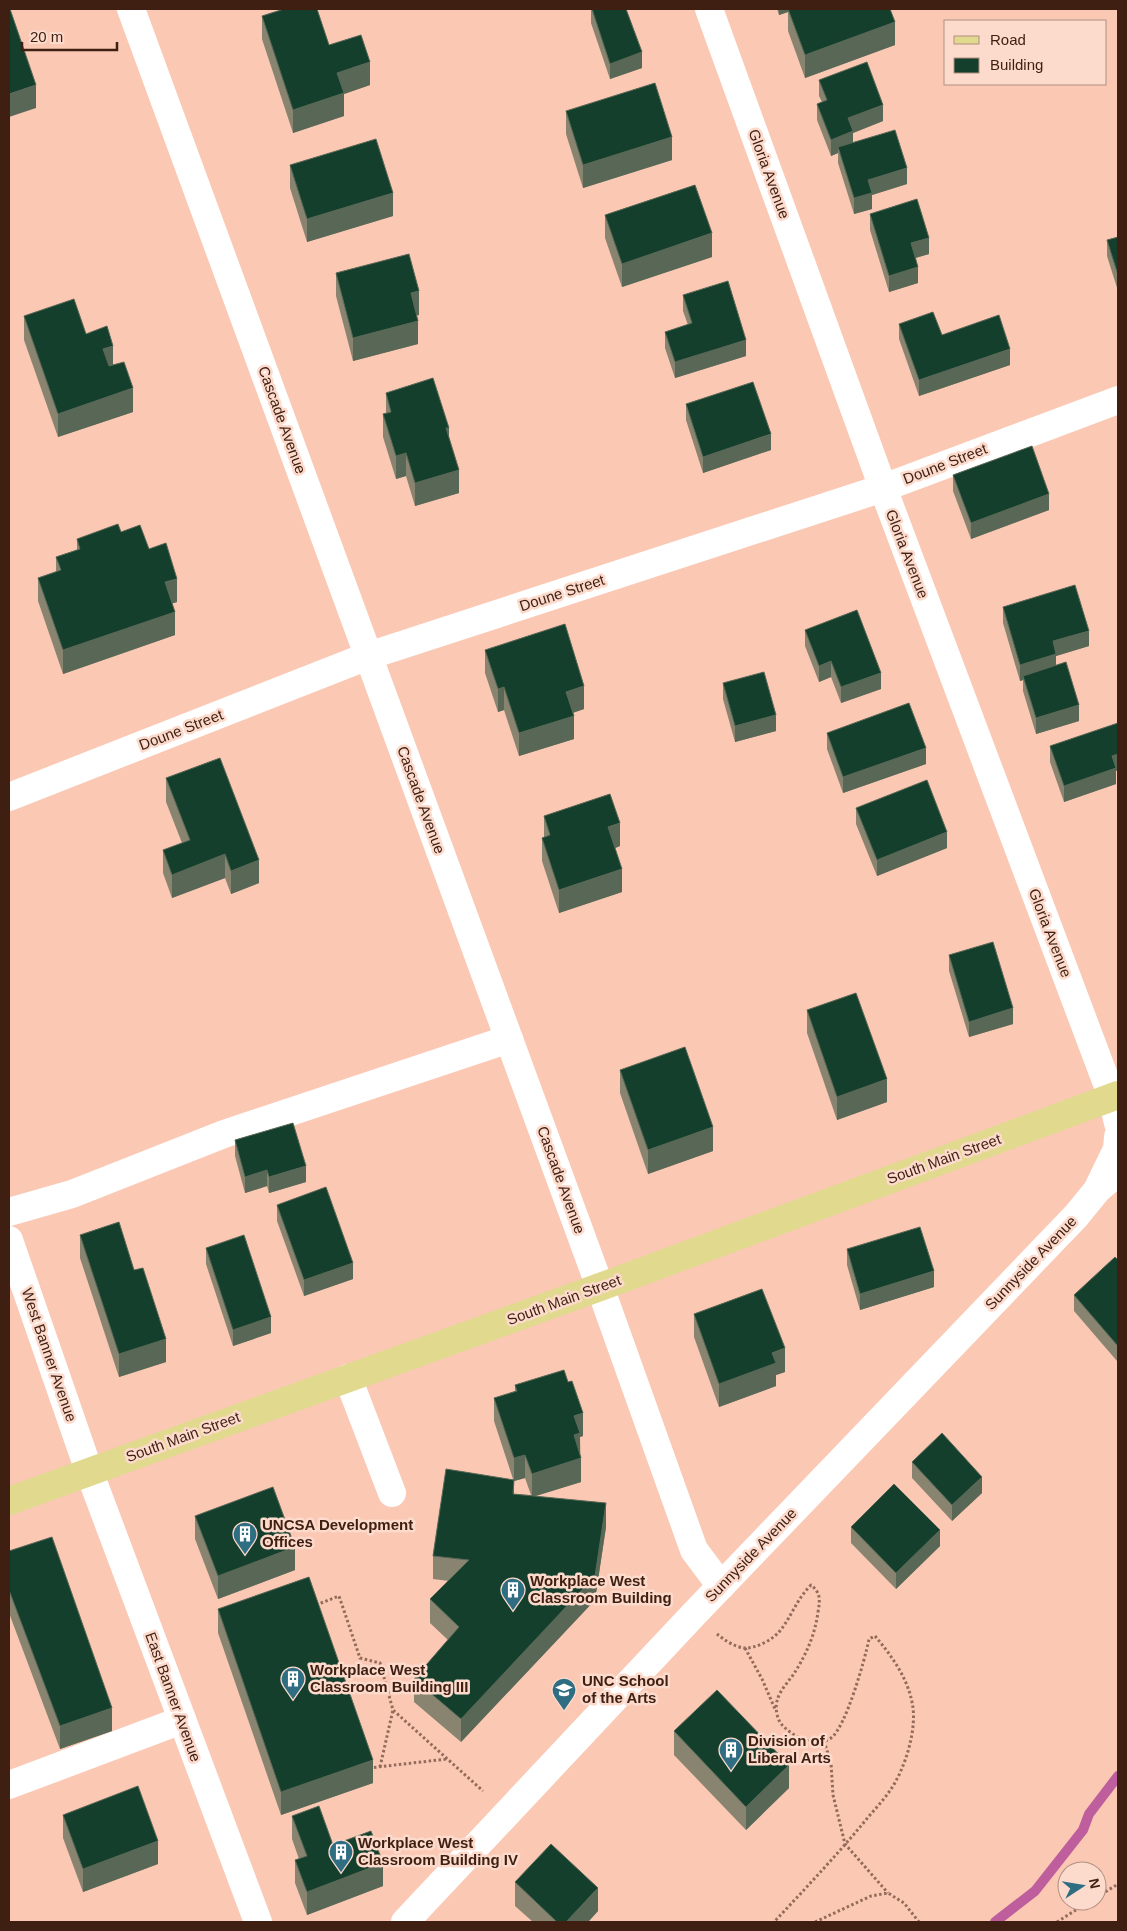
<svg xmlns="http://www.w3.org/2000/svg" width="1127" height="1931" font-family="Arial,sans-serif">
  <rect width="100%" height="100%" fill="#fbc8b4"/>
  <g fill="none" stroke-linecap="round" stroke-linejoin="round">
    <path stroke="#be5e9c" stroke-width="10" d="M995 1922 1035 1891 1083 1830 1089 1814 1118 1776"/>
    <g stroke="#936b5b" stroke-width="3" stroke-dasharray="2.5 2.5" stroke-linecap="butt">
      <path d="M316 1605 339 1596 360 1658 380 1663 393 1710 483 1791"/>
      <path d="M717 1634C724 1640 735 1647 744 1648 755 1649 772 1640 779 1632 791 1618 796 1600 811 1585 821 1593 820 1600 818 1612 815 1634 807 1653 795 1672 790 1680 779 1691 777 1701 775 1709 777 1720 783 1726 794 1737 816 1749 831 1738 846 1727 865 1659 869 1639L875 1636C891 1655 907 1677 912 1702 918 1728 905 1770 889 1792 882 1802 873 1811 865 1821 836 1856 805 1889 774 1922"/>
      <path d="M745 1648 762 1679 775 1709"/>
      <path d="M824 1741 831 1763 833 1795 845 1844 888 1893"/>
      <path d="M380 1767 393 1710"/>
      <path d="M369 1768 447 1759"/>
      <path d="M1097 1897 1118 1884"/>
      <path d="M815 1922 871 1896 888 1893 904 1903 919 1922"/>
      <path d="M1057 1922 1090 1901"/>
    </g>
    <g stroke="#fff" stroke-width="28">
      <path d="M131 9 600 1287 694 1550 721 1586"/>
      <path d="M709 9 883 488 1112 1097 1118 1123"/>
      <path d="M9 797 368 656 883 488 1118 400"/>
      <path d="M1099 1186 1117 1149 1118 1137"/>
      <path d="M9 1212 72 1194 224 1134 509 1039"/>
      <path d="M9 1240 89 1471 258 1922"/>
      <path d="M348 1378 392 1493"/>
      <path d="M9 1785 182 1720"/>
      <path d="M405 1922 694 1614 1076 1216 1098 1189 1118 1172"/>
    </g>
    <path stroke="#e1d98e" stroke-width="28" d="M9 1501 600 1287 1118 1095"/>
  </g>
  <g fill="#888470" fill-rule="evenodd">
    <path d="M591 9H626L642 68 610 79 591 23Z"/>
    <path d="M777 9H890L895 45 805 78 788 31V12L779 15Z"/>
    <path d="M262 16 329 45 370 85 344 94V116L293 133 262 39Z"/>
    <path d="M819 80 883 121 853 133V143L907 184 872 195V209L854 214 838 163V153L831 156 817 120V104L822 102 819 96Z"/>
    <path d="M566 111 672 160 583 188 566 134Z"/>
    <path d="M290 165 393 216 307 242 290 188Z"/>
    <path d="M870 214 929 254 916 258 918 283 889 292 870 230Z"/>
    <path d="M605 215 712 257 622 287 605 238Z"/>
    <path d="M1118 237V291L1107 256V240Z"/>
    <path d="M336 273 419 315H417L418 344 353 361 336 296Z"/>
    <path d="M683 295 746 356 675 378 665 348V332L688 325 683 311Z"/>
    <path d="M24 316 86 334 113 365 133 412 58 437 24 340Z"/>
    <path d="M899 324 942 335 1010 365 919 396 899 339Z"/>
    <path d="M386 393 449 438 459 493 415 506 406 476 396 479 383 437V414L386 413Z"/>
    <path d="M686 404 771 450 703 473 686 420Z"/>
    <path d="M953 475 1049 510 971 539 953 491Z"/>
    <path d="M121 532 149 549 177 602 172 603 175 635 63 674 38 601V578L56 572V557L77 550V539Z"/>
    <path d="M1003 607 1089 646 1056 656V665L1079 721 1036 734 1023 691V680L1020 681 1003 623Z"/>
    <path d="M805 630 881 689 841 703 831 677 819 682 805 646Z"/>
    <path d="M485 650 584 709 573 713 574 739 519 756 504 710 498 712 485 673Z"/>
    <path d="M723 683 776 731 735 742 723 699Z"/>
    <path d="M1118 723V770L1116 771V784L1064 802 1050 762V746Z"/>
    <path d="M827 733 926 764 843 793 827 749Z"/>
    <path d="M166 778 259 883 231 894 225 878 172 898 163 873V850L182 843 166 802Z"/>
    <path d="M856 808 947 848 877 876 856 824Z"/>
    <path d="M544 816 620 846 615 848 622 892 559 913 542 861V838L544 837Z"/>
    <path d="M949 955 1013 1024 969 1037 949 971Z"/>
    <path d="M807 1010 887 1102 837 1120 807 1033Z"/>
    <path d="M620 1070 713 1151 648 1174 620 1093Z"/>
    <path d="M235 1140 306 1182 269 1193 267 1186 245 1193 235 1156Z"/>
    <path d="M277 1205 353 1279 304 1296 277 1221Z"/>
    <path d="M80 1235 134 1270 166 1362 119 1377 80 1258Z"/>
    <path d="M206 1248 271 1333 233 1346 206 1264Z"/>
    <path d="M847 1249 934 1287 860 1310 847 1265Z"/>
    <path d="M1118 1260V1360L1117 1361 1074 1311V1295Z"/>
    <path d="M694 1314 785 1372 776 1375V1386L719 1407 694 1337Z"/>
    <path d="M515 1385 583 1436 580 1437 581 1482 536 1496 606 1527 595 1600 461 1742 414 1702V1679L448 1640 430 1623V1599L449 1581 433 1579V1556L513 1479 494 1421V1398L515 1391ZM525 1478 531 1495 514 1494V1481Z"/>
    <path d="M912 1462 982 1493 952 1521 912 1478Z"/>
    <path d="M195 1516 295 1570 218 1599 195 1539Z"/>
    <path d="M851 1527 940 1546 896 1589 851 1543Z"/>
    <path d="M9 1551 112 1731 60 1749 9 1613Z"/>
    <path d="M218 1609 373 1783 281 1815 218 1633Z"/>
    <path d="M674 1731 789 1788 746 1830 674 1755Z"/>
    <path d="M63 1815 158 1864 83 1892 63 1838Z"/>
    <path d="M292 1816 333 1845 383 1886 307 1915 295 1883V1860L299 1859 292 1839Z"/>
    <path d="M515 1882 598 1911 588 1922H533L515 1906Z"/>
  </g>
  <g fill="#596856">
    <path d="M779 9H788V12L779 15Z"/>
    <path d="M895 22V45L805 78V55Z"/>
    <path d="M642 52V68L610 79V64Z"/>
    <path d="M370 62V85L344 94V116L293 133V110L337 73Z"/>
    <path d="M36 85V108L9 117V94Z"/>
    <path d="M883 105V121L853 133V147H838V153L831 156V140L848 118Z"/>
    <path d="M672 137V160L583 188V165Z"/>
    <path d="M907 168V184L872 195V209L854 214V198L868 180Z"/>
    <path d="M393 193V216L307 242V219Z"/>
    <path d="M712 233V257L622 287V264Z"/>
    <path d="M929 238V254L911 259V243Z"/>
    <path d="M918 267V283L889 292V276Z"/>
    <path d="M419 291V315L411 317V293Z"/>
    <path d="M418 321V344L353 361V338Z"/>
    <path d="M746 340V356L675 378V362Z"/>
    <path d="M113 346V369L103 373V349Z"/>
    <path d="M1010 349V365L919 396V380Z"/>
    <path d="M133 388V412L58 437V414Z"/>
    <path d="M446 428H449V451Z"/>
    <path d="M771 434V450L703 473V457Z"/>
    <path d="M406 453V476L396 479V456Z"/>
    <path d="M459 470V493L415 506V483Z"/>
    <path d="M1049 494V510L971 539V523Z"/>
    <path d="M177 579V602L165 606V582Z"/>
    <path d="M175 612V635L63 674V650Z"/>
    <path d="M1089 631V646L1056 656V670L1023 676V680L1020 681V665L1053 641Z"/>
    <path d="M831 661V677L819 682V666Z"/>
    <path d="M881 673V689L841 703V687Z"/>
    <path d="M584 686V709L566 715V692Z"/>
    <path d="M504 687V710L498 712V689Z"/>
    <path d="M1079 705V721L1036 734V718Z"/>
    <path d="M776 715V731L735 742V726Z"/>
    <path d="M574 716V739L519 756V733Z"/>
    <path d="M926 748V764L843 793V777Z"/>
    <path d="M1118 754V770L1116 771V784L1064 802V786L1112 756Z"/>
    <path d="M620 823V846L608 851V827Z"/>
    <path d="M947 832V848L877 876V860Z"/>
    <path d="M225 854V878L172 898V875Z"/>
    <path d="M259 860V883L231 894V871Z"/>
    <path d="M622 869V892L559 913V890Z"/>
    <path d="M1013 1008V1024L969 1037V1022Z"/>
    <path d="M887 1079V1102L837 1120V1097Z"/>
    <path d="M713 1127V1151L648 1174V1150Z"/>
    <path d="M306 1166V1182L269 1193V1177Z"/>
    <path d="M267 1170V1186L245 1193V1177Z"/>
    <path d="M353 1263V1279L304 1296V1280Z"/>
    <path d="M934 1271V1287L860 1310V1294Z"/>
    <path d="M271 1317V1333L233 1346V1330Z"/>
    <path d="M166 1339V1362L119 1377V1354Z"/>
    <path d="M1118 1344V1360L1117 1361V1345Z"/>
    <path d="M785 1348V1372L776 1375V1386L719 1407V1384L772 1353Z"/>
    <path d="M583 1413V1436L580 1437V1457L574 1458V1416Z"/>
    <path d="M525 1455V1478L514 1481V1503L513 1494 514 1482V1458Z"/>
    <path d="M581 1458V1482L532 1497V1474Z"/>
    <path d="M982 1477V1493L952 1521V1505Z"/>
    <path d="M606 1503V1527L595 1600 461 1742V1719Z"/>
    <path d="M940 1530V1546L896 1589V1573Z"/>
    <path d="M295 1547V1570L218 1599V1576Z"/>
    <path d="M112 1708V1731L60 1749V1726Z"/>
    <path d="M373 1760V1783L281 1815V1792Z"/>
    <path d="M789 1765V1788L746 1830V1807Z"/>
    <path d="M158 1841V1864L83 1892V1869Z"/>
    <path d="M383 1863V1886L307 1915V1892Z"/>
    <path d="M598 1888V1911L588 1922H566Z"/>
  </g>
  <g fill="#143f2d" stroke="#596856">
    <path d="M9 9H10L36 85 9 94Z"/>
    <path d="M284 9H317L329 45 361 35 370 62 337 73 344 93 293 110 262 16Z"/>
    <path d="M592 9H626L642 52 610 64Z"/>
    <path d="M788 9H890L895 22 805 55Z"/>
    <path d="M867 62 883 105 848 118 853 131 831 140 817 104 827 100 819 80Z"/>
    <path d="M655 83 672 137 583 165 566 111Z"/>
    <path d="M895 130 907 168 868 180 872 193 854 198 838 147Z"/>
    <path d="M376 139 393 193 307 219 290 165Z"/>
    <path d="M695 185 712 233 622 264 605 215Z"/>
    <path d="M917 199 929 238 911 243 918 267 889 276 870 214Z"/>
    <path d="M1118 237V275L1107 240Z"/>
    <path d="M409 254 419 291 411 293 418 321 353 338 336 273Z"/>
    <path d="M728 281 746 340 675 362 665 332 692 323 683 295Z"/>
    <path d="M74 299 86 334 107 326 113 346 103 349 109 366 124 362 133 388 58 414 24 316Z"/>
    <path d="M933 312 942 335 999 315 1010 349 919 380 899 324Z"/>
    <path d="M433 378 449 428H446L459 470 415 483 406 453 396 456 383 414 391 412 386 393Z"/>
    <path d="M753 382 771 434 703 457 686 404Z"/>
    <path d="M1032 446 1049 494 971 523 953 475Z"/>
    <path d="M118 524 121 532 140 525 149 549 166 543 177 579 165 582 175 612 63 650 38 578 61 570 56 557 80 549 77 539Z"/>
    <path d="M1075 585 1089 631 1053 641 1056 654 1020 665 1003 607Z"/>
    <path d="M857 610 881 673 841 687 831 661 819 666 805 630Z"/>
    <path d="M565 624 584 686 566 692 574 716 519 733 504 687 498 689 485 650Z"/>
    <path d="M1066 662 1079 705 1036 718 1023 676Z"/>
    <path d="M764 672 776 715 735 726 723 683Z"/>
    <path d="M909 703 926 748 843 777 827 733Z"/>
    <path d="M1118 723V754L1112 756 1116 768 1064 786 1050 746Z"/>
    <path d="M220 758 259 860 231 871 225 854 172 875 163 850 190 840 166 778Z"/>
    <path d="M927 780 947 832 877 860 856 808Z"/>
    <path d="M610 794 620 823 608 827 622 869 559 890 542 838 550 835 544 816Z"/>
    <path d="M993 942 1013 1008 969 1022 949 955Z"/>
    <path d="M856 993 887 1079 837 1097 807 1010Z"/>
    <path d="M685 1047 713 1127 648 1150 620 1070Z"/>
    <path d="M293 1123 306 1166 269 1177 267 1170 245 1177 235 1140Z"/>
    <path d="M326 1187 353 1263 304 1280 277 1205Z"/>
    <path d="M119 1222 134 1270 143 1268 166 1339 119 1354 80 1235Z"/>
    <path d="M920 1227 934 1271 860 1294 847 1249Z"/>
    <path d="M244 1235 271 1317 233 1330 206 1248Z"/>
    <path d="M1115 1257 1118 1260V1344L1117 1345 1074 1295Z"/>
    <path d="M762 1289 785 1348 772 1353 776 1363 719 1384 694 1314Z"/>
    <path d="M564 1370 568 1382 572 1381 583 1413 574 1416 580 1433 574 1435 581 1458 532 1474 525 1455 514 1458 494 1398 517 1391 515 1385Z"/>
    <path d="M942 1433 982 1477 952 1505 912 1462Z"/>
    <path d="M446 1469 514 1480 513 1494 606 1503 595 1576 461 1719 414 1679 459 1627 430 1599 469 1560 433 1556Z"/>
    <path d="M894 1484 940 1530 896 1573 851 1527Z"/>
    <path d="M273 1487 295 1547 218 1576 195 1516Z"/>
    <path d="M52 1537 112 1708 60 1726 9 1590V1551Z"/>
    <path d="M309 1577 373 1760 281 1792 218 1609Z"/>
    <path d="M717 1690 789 1765 746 1807 674 1731Z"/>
    <path d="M138 1786 158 1841 83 1869 63 1815Z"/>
    <path d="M319 1806 333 1845 371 1831 383 1863 307 1892 295 1860 307 1856 292 1816Z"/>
    <path d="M551 1844 598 1888 566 1922H557L515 1882Z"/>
  </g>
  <defs>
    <symbol id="building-pin" viewBox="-11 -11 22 30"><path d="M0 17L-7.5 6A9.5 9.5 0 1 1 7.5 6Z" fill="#2e6d82" stroke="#fcdacc"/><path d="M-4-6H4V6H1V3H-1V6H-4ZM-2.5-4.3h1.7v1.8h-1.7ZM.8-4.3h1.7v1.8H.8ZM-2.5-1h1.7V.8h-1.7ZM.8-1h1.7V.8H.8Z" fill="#fff"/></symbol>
    <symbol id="university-pin" viewBox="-11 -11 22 30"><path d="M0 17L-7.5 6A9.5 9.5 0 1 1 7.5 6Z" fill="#2e6d82" stroke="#fcdacc"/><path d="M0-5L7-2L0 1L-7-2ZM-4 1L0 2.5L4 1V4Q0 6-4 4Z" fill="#fff"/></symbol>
  </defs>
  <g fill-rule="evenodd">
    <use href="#building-pin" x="231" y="1520" width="28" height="38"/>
    <use href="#building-pin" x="499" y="1576" width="28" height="38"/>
    <use href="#building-pin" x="279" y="1665" width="28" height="38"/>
    <use href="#university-pin" x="550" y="1676" width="28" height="38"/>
    <use href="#building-pin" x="717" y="1736" width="28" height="38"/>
    <use href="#building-pin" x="327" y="1838" width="28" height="38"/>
  </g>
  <g text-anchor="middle" stroke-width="5" stroke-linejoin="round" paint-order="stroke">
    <g font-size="15" fill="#3e1f12" stroke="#fcdacc">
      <text transform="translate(769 174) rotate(70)" y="5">Gloria Avenue</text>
      <text transform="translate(282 420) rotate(70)" y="5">Cascade Avenue</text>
      <text transform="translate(945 464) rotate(-21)" y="5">Doune Street</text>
      <text transform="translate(907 554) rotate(69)" y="5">Gloria Avenue</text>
      <text transform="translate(562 593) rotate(-18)" y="5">Doune Street</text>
      <text transform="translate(181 730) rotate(-21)" y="5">Doune Street</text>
      <text transform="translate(421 800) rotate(70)" y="5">Cascade Avenue</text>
      <text transform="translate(1050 933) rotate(69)" y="5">Gloria Avenue</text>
      <text transform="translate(944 1159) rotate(-20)" y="5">South Main Street</text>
      <text transform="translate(561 1180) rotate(70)" y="5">Cascade Avenue</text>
      <text transform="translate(1031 1263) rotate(-46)" y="5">Sunnyside Avenue</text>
      <text transform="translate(564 1300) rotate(-20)" y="5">South Main Street</text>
      <text transform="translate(49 1355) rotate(71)" y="5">West Banner Avenue</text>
      <text transform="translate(183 1437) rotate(-20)" y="5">South Main Street</text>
      <text transform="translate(751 1555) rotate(-46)" y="5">Sunnyside Avenue</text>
      <text transform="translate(173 1697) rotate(70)" y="5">East Banner Avenue</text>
    </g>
    <g font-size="15" font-weight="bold" fill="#3e1f12" stroke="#fcdacc" text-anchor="start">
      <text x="262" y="1530">UNCSA Development<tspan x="262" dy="17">Offices</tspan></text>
      <text x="530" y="1586">Workplace West<tspan x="530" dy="17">Classroom Building</tspan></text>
      <text x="310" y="1675">Workplace West<tspan x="310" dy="17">Classroom Building III</tspan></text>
      <text x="582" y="1686">UNC School<tspan x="582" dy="17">of the Arts</tspan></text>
      <text x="748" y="1746">Division of<tspan x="748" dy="17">Liberal Arts</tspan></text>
      <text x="358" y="1848">Workplace West<tspan x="358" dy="17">Classroom Building IV</tspan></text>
    </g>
  </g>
  <rect width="1127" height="1931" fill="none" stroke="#3e1f12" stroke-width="20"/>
  <rect x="944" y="20" width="162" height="65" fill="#fcdacc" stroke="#b08f82"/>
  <rect x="954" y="36" width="25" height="8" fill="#e1d98e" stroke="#b08f82"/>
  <text x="990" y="45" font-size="15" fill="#3e1f12">Road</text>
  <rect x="954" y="58" width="25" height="15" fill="#143f2d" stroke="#b08f82"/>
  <text x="990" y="70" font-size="15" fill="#3e1f12">Building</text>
  <g transform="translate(1082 1886) rotate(78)"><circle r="24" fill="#fcdacc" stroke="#b08f82"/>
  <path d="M0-4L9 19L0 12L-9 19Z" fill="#2e6d82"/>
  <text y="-8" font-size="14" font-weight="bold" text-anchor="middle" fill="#3e1f12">N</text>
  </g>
  <path d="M22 42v8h95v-8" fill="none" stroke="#3e1f12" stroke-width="2.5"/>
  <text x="30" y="42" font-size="15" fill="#3e1f12" stroke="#fcdacc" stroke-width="4" paint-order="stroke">20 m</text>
</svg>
